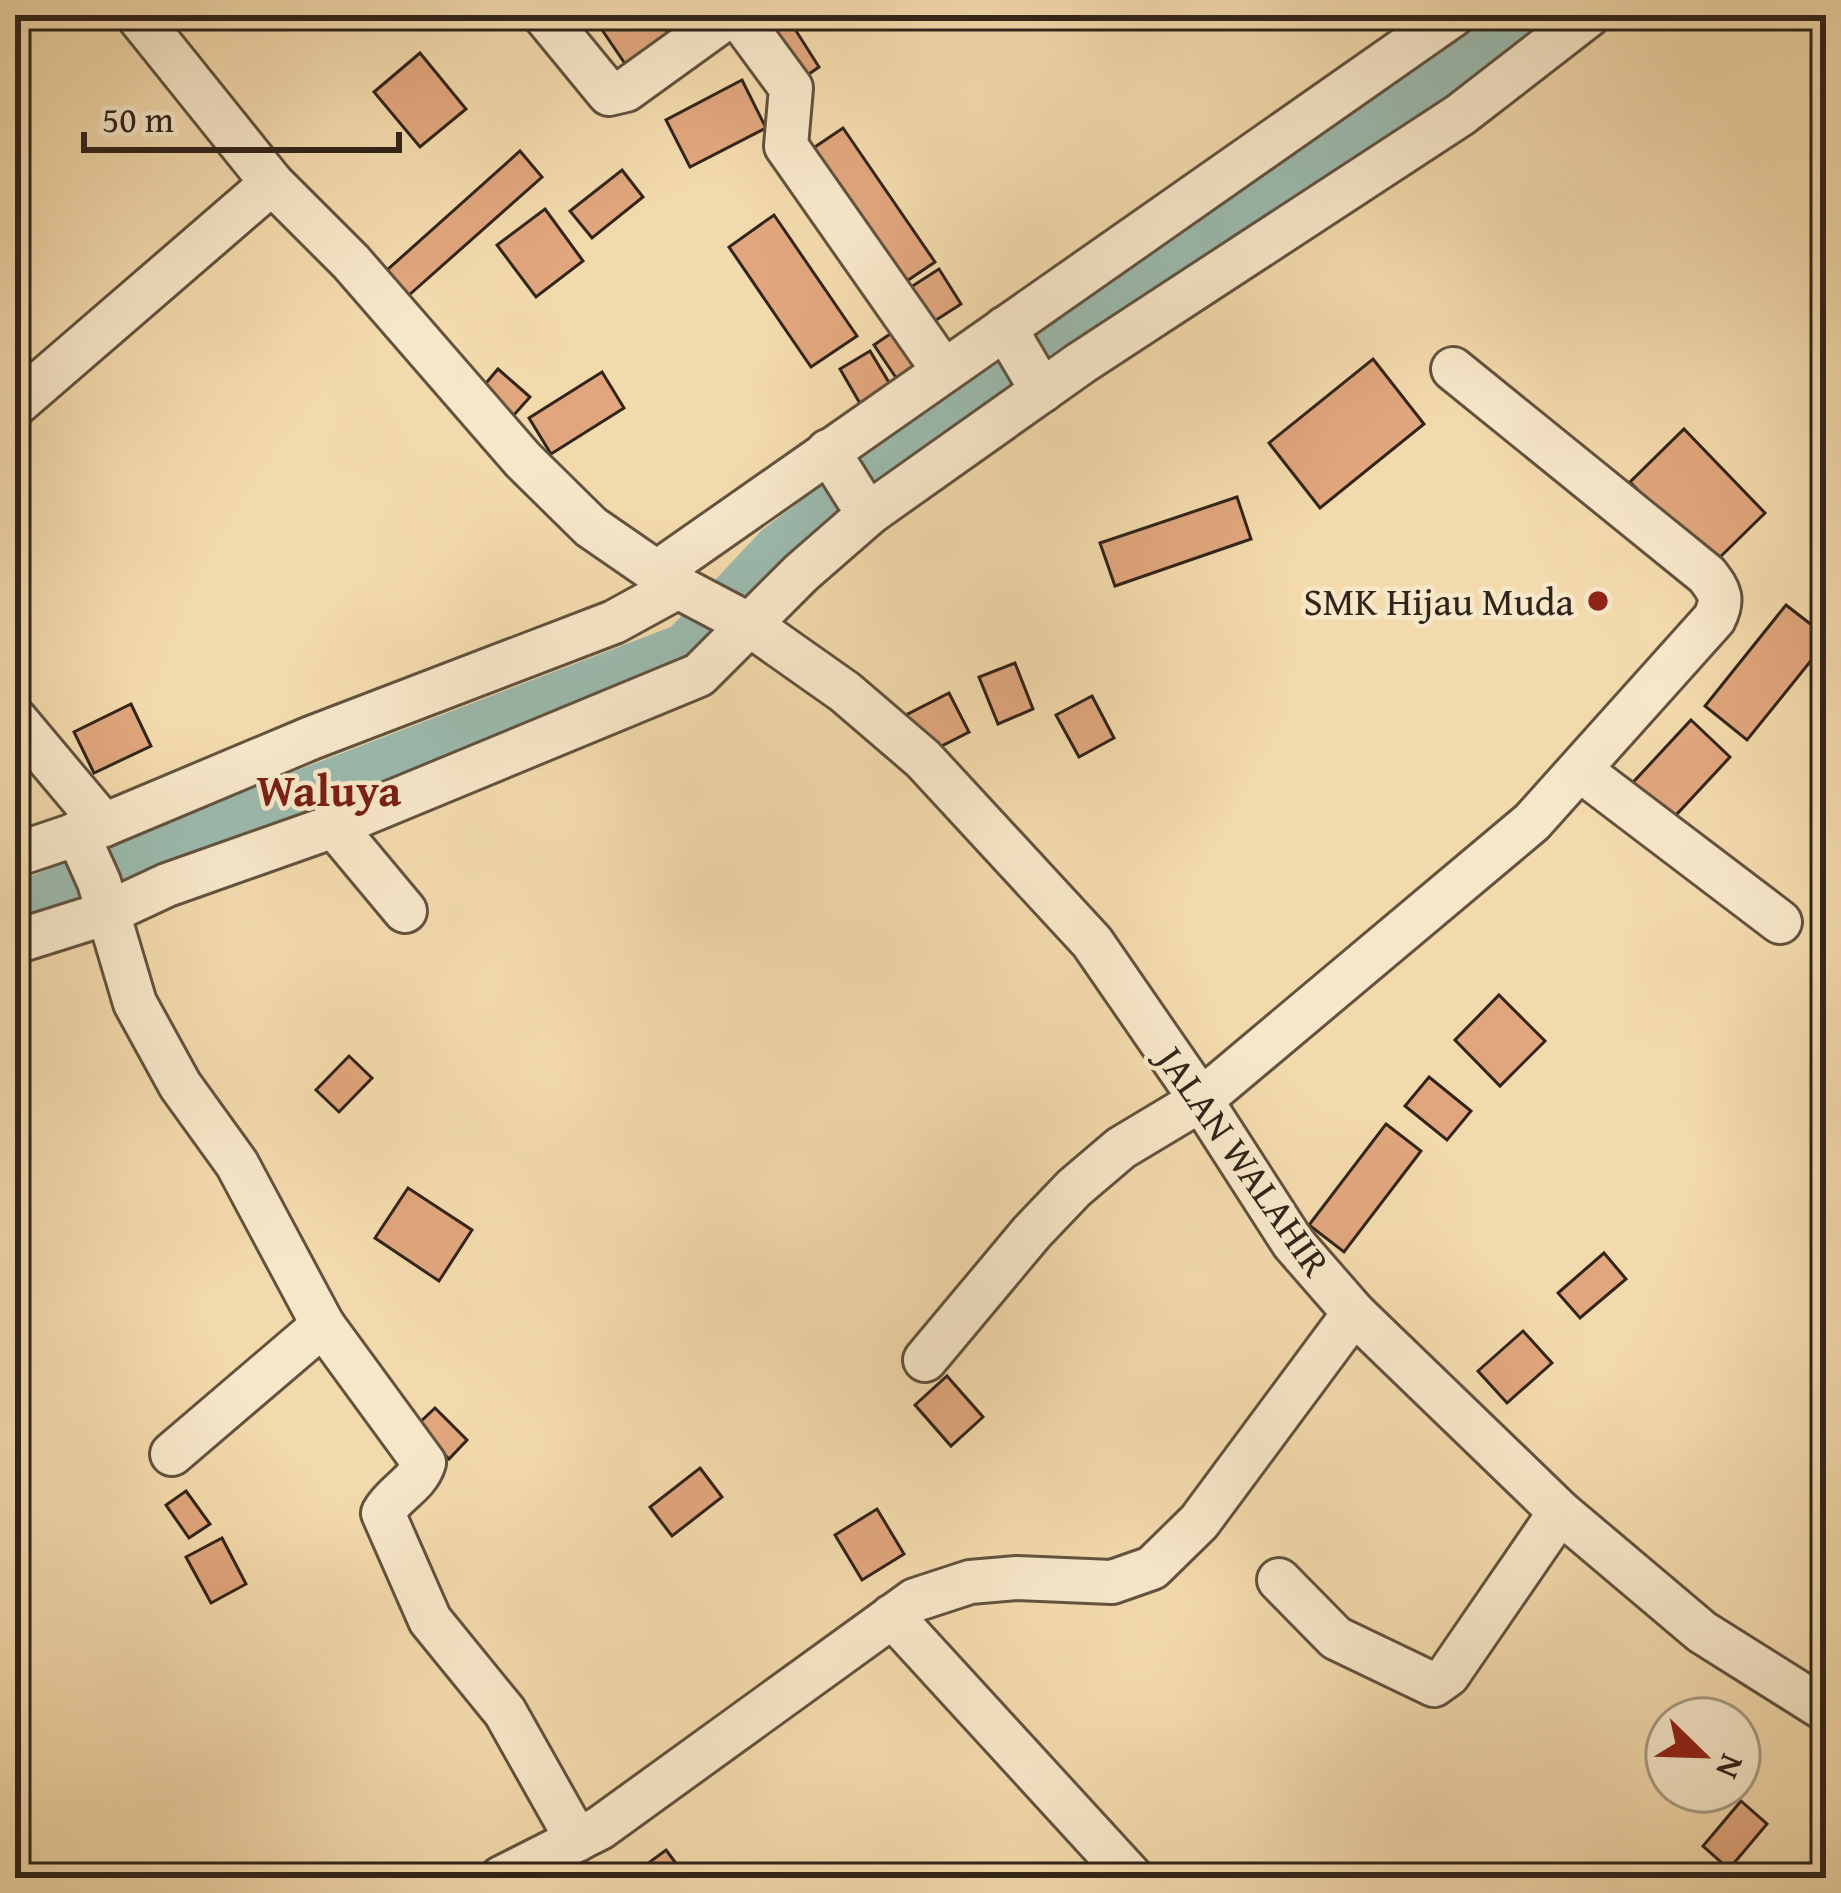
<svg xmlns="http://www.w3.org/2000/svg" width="1841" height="1893" font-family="'Gentium Book Plus',serif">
  <rect width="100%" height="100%" fill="#f3daac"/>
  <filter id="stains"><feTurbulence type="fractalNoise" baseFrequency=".00167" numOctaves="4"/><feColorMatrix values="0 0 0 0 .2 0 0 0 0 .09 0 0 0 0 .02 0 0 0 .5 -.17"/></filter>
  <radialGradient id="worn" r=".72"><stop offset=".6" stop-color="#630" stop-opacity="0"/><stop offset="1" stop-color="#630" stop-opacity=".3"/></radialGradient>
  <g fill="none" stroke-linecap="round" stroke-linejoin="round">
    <path stroke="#9bbaae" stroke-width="45" d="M15 907 173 842 684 646 777 547 923 436 1532 15"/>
  </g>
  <g fill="#e1a67d" stroke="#31241a" stroke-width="3">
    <path d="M592 15H656L674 42 630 71Z"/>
    <path d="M753 15H786L819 67 793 85Z"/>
    <path d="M420 53 466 109 420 147 374 92Z"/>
    <path d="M742 80 766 128 690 167 666 120Z"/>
    <path d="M843 128 935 262 895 289 803 155Z"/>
    <path d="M520 151 542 177 408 296 386 271Z"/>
    <path d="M622 170 643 197 592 238 570 211Z"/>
    <path d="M545 209 583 261 536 297 497 245Z"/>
    <path d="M774 215 857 336 811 367 729 247Z"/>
    <path d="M939 269 961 304 919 331 897 296Z"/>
    <path d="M896 330 927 374 905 391 874 345Z"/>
    <path d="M870 351 896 394 865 412 840 369Z"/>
    <path d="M1373 359 1424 424 1320 508 1269 443Z"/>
    <path d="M498 369 530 397 513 416 481 389Z"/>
    <path d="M602 372 624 408 551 454 529 418Z"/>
    <path d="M1684 429 1765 513 1712 565 1630 482Z"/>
    <path d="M1237 497 1251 539 1115 586 1100 543Z"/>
    <path d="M1786 605 1826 636V642L1747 740 1705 706Z"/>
    <path d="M1015 663 1033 709 998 724 979 677Z"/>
    <path d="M949 693 969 732 926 754 906 715Z"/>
    <path d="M1092 696 1114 738 1079 757 1056 715Z"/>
    <path d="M131 704 151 746 94 773 74 732Z"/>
    <path d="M1691 720 1730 757 1663 829 1624 792Z"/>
    <path d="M1499 995 1545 1041 1500 1086 1455 1040Z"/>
    <path d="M349 1056 372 1078 339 1112 316 1090Z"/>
    <path d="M1429 1077 1471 1111 1447 1140 1405 1106Z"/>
    <path d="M1386 1124 1421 1151 1344 1252 1309 1225Z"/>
    <path d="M408 1188 472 1230 439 1281 375 1238Z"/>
    <path d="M1604 1253 1626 1279 1580 1318 1558 1293Z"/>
    <path d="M1523 1331 1552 1363 1507 1403 1478 1371Z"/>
    <path d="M947 1376 983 1417 951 1446 915 1405Z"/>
    <path d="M435 1408 467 1440 449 1459 416 1426Z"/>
    <path d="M700 1468 722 1497 672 1536 650 1507Z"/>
    <path d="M186 1491 210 1524 189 1538 166 1505Z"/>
    <path d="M877 1509 904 1554 862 1580 835 1535Z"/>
    <path d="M222 1538 246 1584 211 1603 186 1557Z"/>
    <path d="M1741 1801 1767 1824 1729 1869 1703 1846Z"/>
    <path d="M666 1850 687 1878H651L643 1867Z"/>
  </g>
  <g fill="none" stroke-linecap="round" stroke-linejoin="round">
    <defs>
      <g id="street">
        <path d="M137 15 272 183 351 262 523 460 591 527 678 587 750 625 845 692 923 759 1092 942 1201 1100 1293 1243 1354 1313 1560 1512 1702 1632 1826 1710"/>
        <path d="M544 15 609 94 626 90 723 20 731 17 741 20 791 88 786 146 943 370"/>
        <path d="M1005 328 1042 391"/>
        <path d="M15 405 272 183"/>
        <path d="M828 451 857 497 871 512"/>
        <path d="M656 573 1453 15"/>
        <path d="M15 719 104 825"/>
        <path d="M1580 770 1780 922"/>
        <path d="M334 826 405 911"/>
        <path d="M77 833 99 882 135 1003 180 1085 237 1164 323 1325 172 1454"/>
        <path d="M15 855 104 825 311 738 614 622 678 587"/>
        <path d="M15 942 107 913 167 885 334 826 699 675 801 573 871 512 1081 363 1460 115 1589 15"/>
        <path d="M323 1325 424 1463C417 1485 394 1493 383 1513L430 1620 505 1712 577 1840"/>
        <path d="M925 1360 1032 1232 1074 1188 1121 1148 1201 1100 1532 822 1714 619C1724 599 1720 592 1707 575L1453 369"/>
        <path d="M1279 1580 1336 1638 1434 1685 1448 1675 1560 1512"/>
        <path d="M892 1616 1132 1878"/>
        <path d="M501 1878 600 1828 915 1600 970 1582 1017 1578 1112 1582 1152 1568 1199 1522 1354 1313"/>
      </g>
    </defs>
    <use href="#street" stroke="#62523e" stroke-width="48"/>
    <use href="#street" stroke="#f7e7c9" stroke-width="42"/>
  </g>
  <circle fill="#8f2418" stroke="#f7e7c9" stroke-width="4.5" cx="1598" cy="601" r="12"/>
  <g text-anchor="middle" stroke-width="9" stroke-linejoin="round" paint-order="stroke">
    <g font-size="39" fill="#31241a" stroke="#f7e7c9" text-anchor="end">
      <text x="1574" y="615">SMK Hijau Muda</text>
    </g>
    <g font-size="39" fill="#31241a" stroke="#f7e7c9">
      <text transform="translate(1244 1161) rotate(55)" y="14">JALAN WALAHIR</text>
    </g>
    <g font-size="45" font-weight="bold" fill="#7a1f14" stroke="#f7e7c9">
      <text x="329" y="806">Waluya</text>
    </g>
  </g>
  <rect width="1841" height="1893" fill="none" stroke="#f3daac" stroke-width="60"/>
  <rect x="18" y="18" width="1805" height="1857" fill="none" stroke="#31241a" stroke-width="6"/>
  <rect x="30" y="30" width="1781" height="1833" fill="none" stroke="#31241a" stroke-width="3"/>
  <g transform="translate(1703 1755) rotate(113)"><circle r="57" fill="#f7e7c9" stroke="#a89983" stroke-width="3"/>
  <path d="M0-9L21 45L0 30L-21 45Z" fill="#8f2418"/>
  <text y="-18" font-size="33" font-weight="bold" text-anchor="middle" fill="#31241a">N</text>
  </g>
  <path d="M84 132v18h315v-18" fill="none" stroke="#31241a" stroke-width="6"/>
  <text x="102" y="132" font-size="36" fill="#31241a" stroke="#f7e7c9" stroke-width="9" paint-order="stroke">50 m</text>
  <rect width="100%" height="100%" filter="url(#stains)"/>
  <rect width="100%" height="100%" fill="url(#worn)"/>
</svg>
